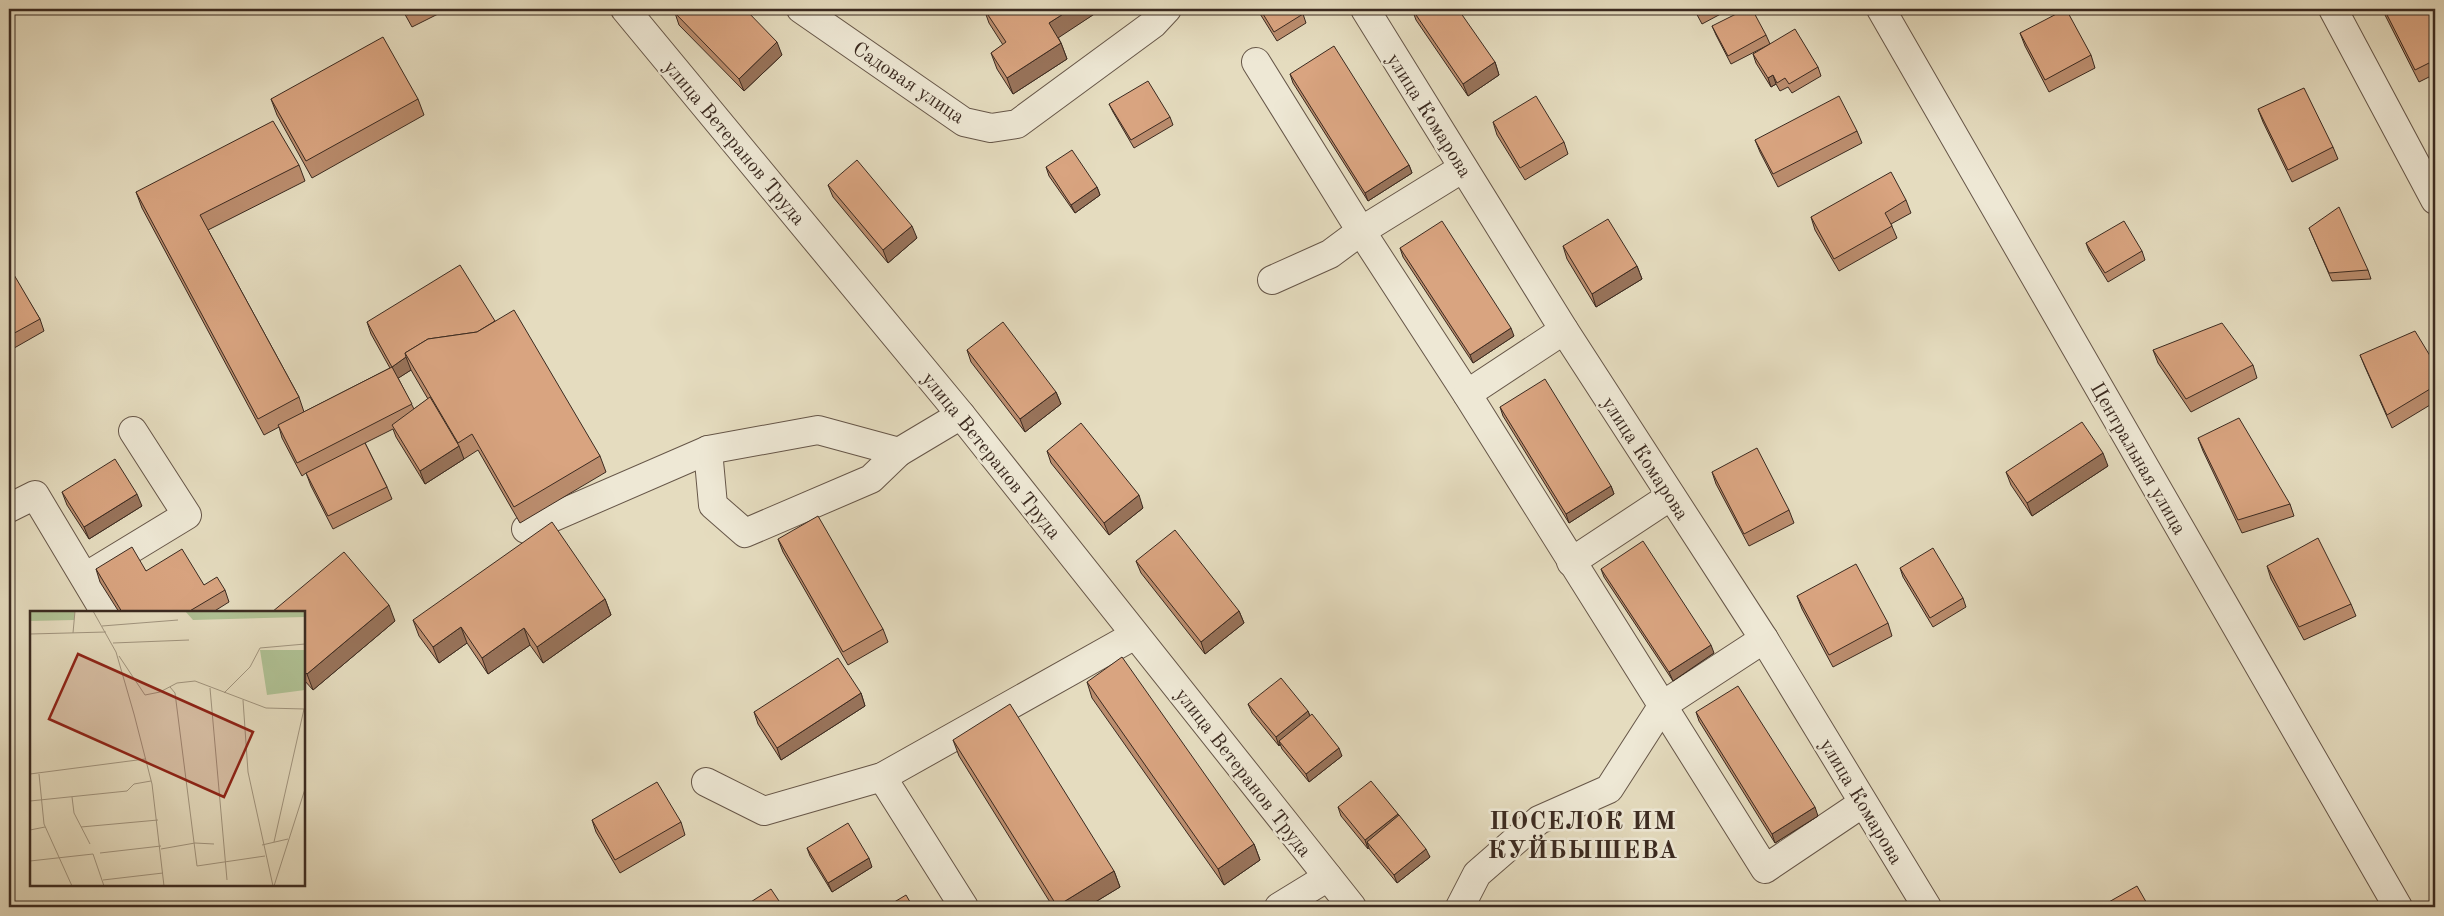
<svg xmlns="http://www.w3.org/2000/svg" width="2444" height="916" font-family="'Old Standard TT',serif">
  <rect width="100%" height="100%" fill="#e5dcbf"/>
  <filter id="stains"><feTurbulence type="fractalNoise" baseFrequency=".004" numOctaves="4"/><feColorMatrix values="0 0 0 0 .2 0 0 0 0 .09 0 0 0 0 .02 0 0 0 .5 -.17"/></filter>
  <radialGradient id="worn" r=".72"><stop offset=".6" stop-color="#630" stop-opacity="0"/><stop offset="1" stop-color="#630" stop-opacity=".3"/></radialGradient>
  <g fill="none" stroke-linecap="round" stroke-linejoin="round">
    <defs>
      <g id="minor">
        <path d="M625 9 961 415 1352 907"/>
        <path d="M801 9 964 122 991 128 1017 124 1153 24 1167 9"/>
        <path d="M1365 9 1564 330 1764 639 1927 907"/>
        <path d="M1881 9 2398 907"/>
        <path d="M2333 9 2435 200"/>
        <path d="M1256 62 1361 231 1467 394 1765 869 1863 803"/>
        <path d="M1272 280 1330 254 1361 231 1463 168"/>
        <path d="M1467 394 1564 330"/>
        <path d="M708 450 713 505 745 533 871 479 899 452"/>
        <path d="M9 508 35 495 105 612"/>
        <path d="M526 529 708 450 818 430 899 452 961 415"/>
        <path d="M1571 562 1671 496"/>
        <path d="M85 577 187 515 133 431"/>
        <path d="M882 777 964 907"/>
        <path d="M706 782 764 811 882 777 1135 635"/>
        <path d="M1279 907 1328 877"/>
        <path d="M1460 907 1477 874 1539 820 1609 789 1663 705 1764 639"/>
      </g>
    </defs>
    <use href="#minor" stroke="#665648" stroke-width="30"/>
    <use href="#minor" stroke="#eee8d5" stroke-width="28"/>
  </g>
  <g fill="#bb8d6e" stroke="#3b2a20" fill-rule="evenodd">
    <path d="M402 9H448L412 27Z"/>
    <path d="M984 9H1102L1058 37 1061 43 1067 59 1013 94 997 69 991 53 1003 45 989 23Z"/>
    <path d="M1257 9H1300L1303 14 1306 23 1277 41Z"/>
    <path d="M1412 9 1495 62 1499 75 1468 96 1416 20Z"/>
    <path d="M1694 9H1730L1702 24Z"/>
    <path d="M2383 9H2435V74L2419 82 2385 15Z"/>
    <path d="M675 13 782 55 744 91 679 25Z"/>
    <path d="M1712 26 1766 35 1770 44 1731 64 1716 35Z"/>
    <path d="M2020 33 2091 55 2095 68 2049 92 2025 46Z"/>
    <path d="M1753 54 1818 67 1821 76 1792 93 1788 87 1780 91 1776 84 1771 87 1756 63Z"/>
    <path d="M1290 74 1409 165 1412 173 1368 201 1293 83Z"/>
    <path d="M271 99H418L424 115 312 178 277 115Z"/>
    <path d="M1109 104 1170 117 1173 125 1134 148 1113 112Z"/>
    <path d="M2258 109 2333 147 2338 159 2292 182 2263 122Z"/>
    <path d="M1493 122 1564 142 1568 154 1525 180 1497 135Z"/>
    <path d="M1857 131 1862 143 1778 187 1760 152 1755 140Z"/>
    <path d="M299 165 305 181 208 230 299 397 304 412 390 368 371 334 367 322 495 321 600 456 606 472 520 523 478 450 425 484 396 437 393 429 365 443 387 487 392 499 333 529 311 486 306 473 302 476 282 438 279 427 264 435 142 208 136 192ZM411 370 428 399 414 409 398 378Z"/>
    <path d="M1046 167 1097 187 1100 195 1075 213 1049 176Z"/>
    <path d="M828 185 917 238 888 263 833 197Z"/>
    <path d="M1906 200 1911 213 1891 224 1897 238 1839 271 1815 230 1811 217Z"/>
    <path d="M2309 228 2368 270 2371 279 2332 281Z"/>
    <path d="M2086 243 2142 251 2145 260 2108 282 2089 251Z"/>
    <path d="M1563 246 1637 266 1642 279 1596 307 1567 259Z"/>
    <path d="M1400 248 1514 336 1473 363 1403 257Z"/>
    <path d="M9 269 40 319 44 331 9 351Z"/>
    <path d="M967 350 1056 392 1061 404 1025 432 971 362Z"/>
    <path d="M2153 350 2253 365 2257 378 2191 412 2158 363Z"/>
    <path d="M2360 355 2435 364V402L2392 428 2365 367Z"/>
    <path d="M1500 407 1611 486 1614 494 1569 523 1503 416Z"/>
    <path d="M2198 438 2290 504 2294 516 2242 533 2203 451Z"/>
    <path d="M1047 451 1143 508 1109 535 1051 463Z"/>
    <path d="M2108 466 2032 516 2011 485 2006 472Z"/>
    <path d="M1712 472 1789 510 1794 523 1749 546 1716 484Z"/>
    <path d="M62 492 142 506 89 539 67 505Z"/>
    <path d="M778 539 883 629 888 642 848 665 783 552Z"/>
    <path d="M1136 561 1239 611 1244 623 1205 654 1141 573Z"/>
    <path d="M2267 566 2351 604 2356 616 2304 640 2271 579Z"/>
    <path d="M1900 568 1963 598 1966 607 1933 627 1903 577Z"/>
    <path d="M96 569 146 571 225 590 229 602 213 612H119L100 582Z"/>
    <path d="M1601 569 1714 653 1673 681 1604 577Z"/>
    <path d="M1797 596 1888 623 1892 636 1833 667 1802 609Z"/>
    <path d="M605 599 611 615 543 663 530 645 488 674 467 643 439 663 419 636 413 620Z"/>
    <path d="M304 612 395 621 313 690 304 680Z"/>
    <path d="M1087 682 1254 844 1260 860 1224 885 1092 698Z"/>
    <path d="M861 693 865 706 781 760 758 724 754 712Z"/>
    <path d="M1248 704 1308 711 1310 716 1342 756 1309 782 1282 749 1280 744 1279 746 1252 713Z"/>
    <path d="M1696 712 1818 816 1775 843 1699 721Z"/>
    <path d="M953 740 1114 871 1120 887 1087 907H1053L959 756Z"/>
    <path d="M1338 807 1398 814 1399 816 1430 857 1397 883 1370 850 1369 848 1368 849 1341 816Z"/>
    <path d="M592 820 681 822 685 835 620 873 596 832Z"/>
    <path d="M807 848 872 867 832 892 810 856Z"/>
  </g>
  <g fill="#98735a" stroke="#3b2a20">
    <path d="M1071 9H1102L1055 40 1049 23Z"/>
    <path d="M777 42 782 55 744 91 739 79Z"/>
    <path d="M1061 43 1067 59 1013 94 1007 78Z"/>
    <path d="M1495 62 1499 75 1468 96 1463 84Z"/>
    <path d="M1773 75 1776 84 1771 87 1768 78Z"/>
    <path d="M1409 165 1412 173 1368 201 1365 193Z"/>
    <path d="M1097 187 1100 195 1075 213 1071 205Z"/>
    <path d="M912 226 917 238 888 263 883 250Z"/>
    <path d="M1637 266 1642 279 1596 307 1592 294Z"/>
    <path d="M1511 328 1514 336 1473 363 1470 355Z"/>
    <path d="M406 357 411 370 397 379 392 367Z"/>
    <path d="M1056 392 1061 404 1025 432 1020 419Z"/>
    <path d="M459 446 464 459 425 484 420 471Z"/>
    <path d="M2103 453 2108 466 2032 516 2027 503Z"/>
    <path d="M1611 486 1614 494 1569 523 1566 514Z"/>
    <path d="M137 494 142 506 89 539 84 527Z"/>
    <path d="M1139 495 1143 508 1109 535 1104 523Z"/>
    <path d="M605 599 611 615 543 663 537 647Z"/>
    <path d="M389 605 395 621 313 690 307 674Z"/>
    <path d="M1239 611 1244 623 1205 654 1201 642Z"/>
    <path d="M461 627 467 643 439 663 433 647Z"/>
    <path d="M524 628 530 645 488 674 482 658Z"/>
    <path d="M1711 645 1714 653 1673 681 1669 672Z"/>
    <path d="M861 693 865 706 781 760 777 748Z"/>
    <path d="M1308 711 1311 719 1279 741 1280 744 1279 746 1276 737Z"/>
    <path d="M1339 748 1342 756 1309 782 1306 774Z"/>
    <path d="M1815 807 1818 816 1775 843 1772 834Z"/>
    <path d="M1398 814 1401 822 1367 842 1369 848 1368 849 1365 840Z"/>
    <path d="M1254 844 1260 860 1224 885 1218 869Z"/>
    <path d="M1426 849 1430 857 1397 883 1394 875Z"/>
    <path d="M869 858 872 867 832 892 828 883Z"/>
    <path d="M1114 871 1120 887 1087 907H1057V906Z"/>
  </g>
  <g fill="#d9a480" stroke="#3b2a20">
    <path d="M404 9H419L407 15Z"/>
    <path d="M675 9H745L777 42 739 79 675 13Z"/>
    <path d="M984 9H1071L1049 23 1061 43 1007 78 991 53 1006 42Z"/>
    <path d="M1260 9H1300L1303 14 1274 32Z"/>
    <path d="M1412 9H1458L1495 62 1463 84Z"/>
    <path d="M1696 9H1711L1699 15Z"/>
    <path d="M1746 9H1752L1766 35 1728 56 1712 26Z"/>
    <path d="M2066 9 2091 55 2045 80 2020 33Z"/>
    <path d="M2384 9H2435V60L2415 70Z"/>
    <path d="M1795 29 1818 67 1789 84 1785 78 1777 83 1773 75 1768 78 1753 54Z"/>
    <path d="M383 37 418 99 306 161 271 99Z"/>
    <path d="M1334 46 1409 165 1365 193 1290 74Z"/>
    <path d="M1148 81 1170 117 1131 140 1109 104Z"/>
    <path d="M2304 88 2333 147 2288 170 2258 109Z"/>
    <path d="M1536 96 1564 142 1520 168 1493 122Z"/>
    <path d="M1839 96 1857 131 1773 174 1755 140Z"/>
    <path d="M273 121 299 165 200 215 299 397 258 419 136 192Z"/>
    <path d="M1072 150 1097 187 1071 205 1046 167Z"/>
    <path d="M857 160 912 226 883 250 828 185Z"/>
    <path d="M1891 172 1906 200 1885 213 1892 226 1834 259 1811 217Z"/>
    <path d="M2339 207 2368 270 2329 273 2309 228Z"/>
    <path d="M1608 219 1637 266 1592 294 1563 246Z"/>
    <path d="M1442 221 1511 328 1470 355 1400 248Z"/>
    <path d="M2124 221 2142 251 2105 273 2086 243Z"/>
    <path d="M460 265 495 321 477 332 428 339 405 353 406 357 392 367 367 322Z"/>
    <path d="M10 268 40 319 9 336V269Z"/>
    <path d="M514 310 600 456 514 507 472 434 458 443 405 353 428 339 477 332Z"/>
    <path d="M1003 322 1056 392 1020 419 967 350Z"/>
    <path d="M2222 323 2253 365 2186 399 2153 350Z"/>
    <path d="M2415 331 2435 364V386L2387 415 2360 355Z"/>
    <path d="M392 367 412 404 297 463 278 425Z"/>
    <path d="M1545 379 1611 486 1566 514 1500 407Z"/>
    <path d="M430 397 459 446 420 471 392 425Z"/>
    <path d="M2239 418 2290 504 2238 520 2198 438Z"/>
    <path d="M2082 422 2103 453 2027 503 2006 472Z"/>
    <path d="M1081 423 1139 495 1104 523 1047 451Z"/>
    <path d="M365 443 387 487 328 516 306 473Z"/>
    <path d="M1757 448 1789 510 1744 534 1712 472Z"/>
    <path d="M115 459 137 494 84 527 62 492Z"/>
    <path d="M818 516 883 629 843 652 778 539Z"/>
    <path d="M552 522 605 599 537 647 524 628 482 658 461 627 433 647 413 620Z"/>
    <path d="M1175 530 1239 611 1201 642 1136 561Z"/>
    <path d="M2318 538 2351 604 2299 627 2267 566Z"/>
    <path d="M1643 541 1711 645 1669 672 1601 569Z"/>
    <path d="M132 547 146 571 182 549 204 585 217 577 225 590 188 612H122L96 569Z"/>
    <path d="M1933 548 1963 598 1930 618 1900 568Z"/>
    <path d="M344 552 389 605 307 674 304 671V612H272Z"/>
    <path d="M1856 564 1888 623 1829 655 1797 596Z"/>
    <path d="M1122 657 1254 844 1218 869 1087 682Z"/>
    <path d="M838 658 861 693 777 748 754 712Z"/>
    <path d="M1281 678 1308 711 1276 737 1248 704Z"/>
    <path d="M1738 686 1815 807 1772 834 1696 712Z"/>
    <path d="M1010 704 1114 871 1057 906 953 740Z"/>
    <path d="M1312 714 1339 748 1306 774 1279 741Z"/>
    <path d="M1371 781 1398 814 1365 840 1338 807Z"/>
    <path d="M657 782 681 822 615 860 592 820Z"/>
    <path d="M1399 815 1426 849 1394 875 1367 842Z"/>
    <path d="M848 823 869 858 828 883 807 848Z"/>
    <path d="M2137 886 2149 907H2100Z"/>
    <path d="M771 889 783 907H743Z"/>
    <path d="M906 895 913 907H886Z"/>
  </g>
  <g text-anchor="middle" stroke-width="5" stroke-linejoin="round" paint-order="stroke">
    <g font-size="20" fill="#3b2a20" stroke="#eee8d5">
      <text transform="translate(909 82) rotate(34)" y="7">Садовая улица</text>
      <text transform="translate(1430 115) rotate(58)" y="7">улица Комарова</text>
      <text transform="translate(735 142) rotate(50)" y="7">улица Ветеранов Труда</text>
      <text transform="translate(992 455) rotate(51)" y="7">улица Ветеранов Труда</text>
      <text transform="translate(1646 458) rotate(57)" y="7">улица Комарова</text>
      <text transform="translate(2139 458) rotate(60)" y="7">Центральная улица</text>
      <text transform="translate(1244 772) rotate(52)" y="7">улица Ветеранов Труда</text>
      <text transform="translate(1862 801) rotate(59)" y="7">улица Комарова</text>
    </g>
    <g font-size="25" font-weight="bold" letter-spacing="1" fill="#3b2a20" stroke="#eee8d5">
      <text x="1583" y="829">ПОСЕЛОК ИМ<tspan x="1583" dy="29">КУЙБЫШЕВА</tspan></text>
    </g>
  </g>
  <g transform="translate(30 611)">
    <rect width="275" height="275" fill="#e5dcbf"/>
    <path d="M0 0H45L44 9 0 10ZM155 0H275V6L163 9ZM230 39H275V79L237 84Z" fill="#b0c295"/>
    <path fill="none" stroke="#a1957f" stroke-width="1" d="M63 0 86 41 104 103 122 173 134 275M72 15 148 9M43 22 45 0M0 23 76 21M83 32 159 29M89 45 115 84 130 81 147 72 165 70 236 97 275 98M140 76 145 82 167 255 235 245M180 77 197 269M194 82 220 56 230 37 275 33M213 89 218 161 243 275M0 163 115 148M9 163 14 213 42 275M42 186 44 202 60 233M0 190 97 180 104 173 121 170M51 216 128 209M0 219 15 216M244 231 274 98M232 234 258 228M131 238 165 232 184 233M70 242 131 235M0 250 63 243 74 275M73 269 133 262M244 275 275 178"/>
    <path fill="#8f2418" fill-opacity="0.15" stroke="#8f2418" stroke-width="2.5" d="M48 43 223 121 194 186 19 108Z"/>
    <rect width="275" height="275" fill="none" stroke="#3b2a20" stroke-width="2.5"/>
  </g>
  <rect width="2444" height="916" fill="none" stroke="#e5dcbf" stroke-width="30"/>
  <rect x="10" y="10" width="2424" height="896" fill="none" stroke="#3b2a20" stroke-width="2.5"/>
  <rect x="15" y="15" width="2414" height="886" fill="none" stroke="#3b2a20"/>
  <rect width="100%" height="100%" filter="url(#stains)"/>
  <rect width="100%" height="100%" fill="url(#worn)"/>
</svg>
